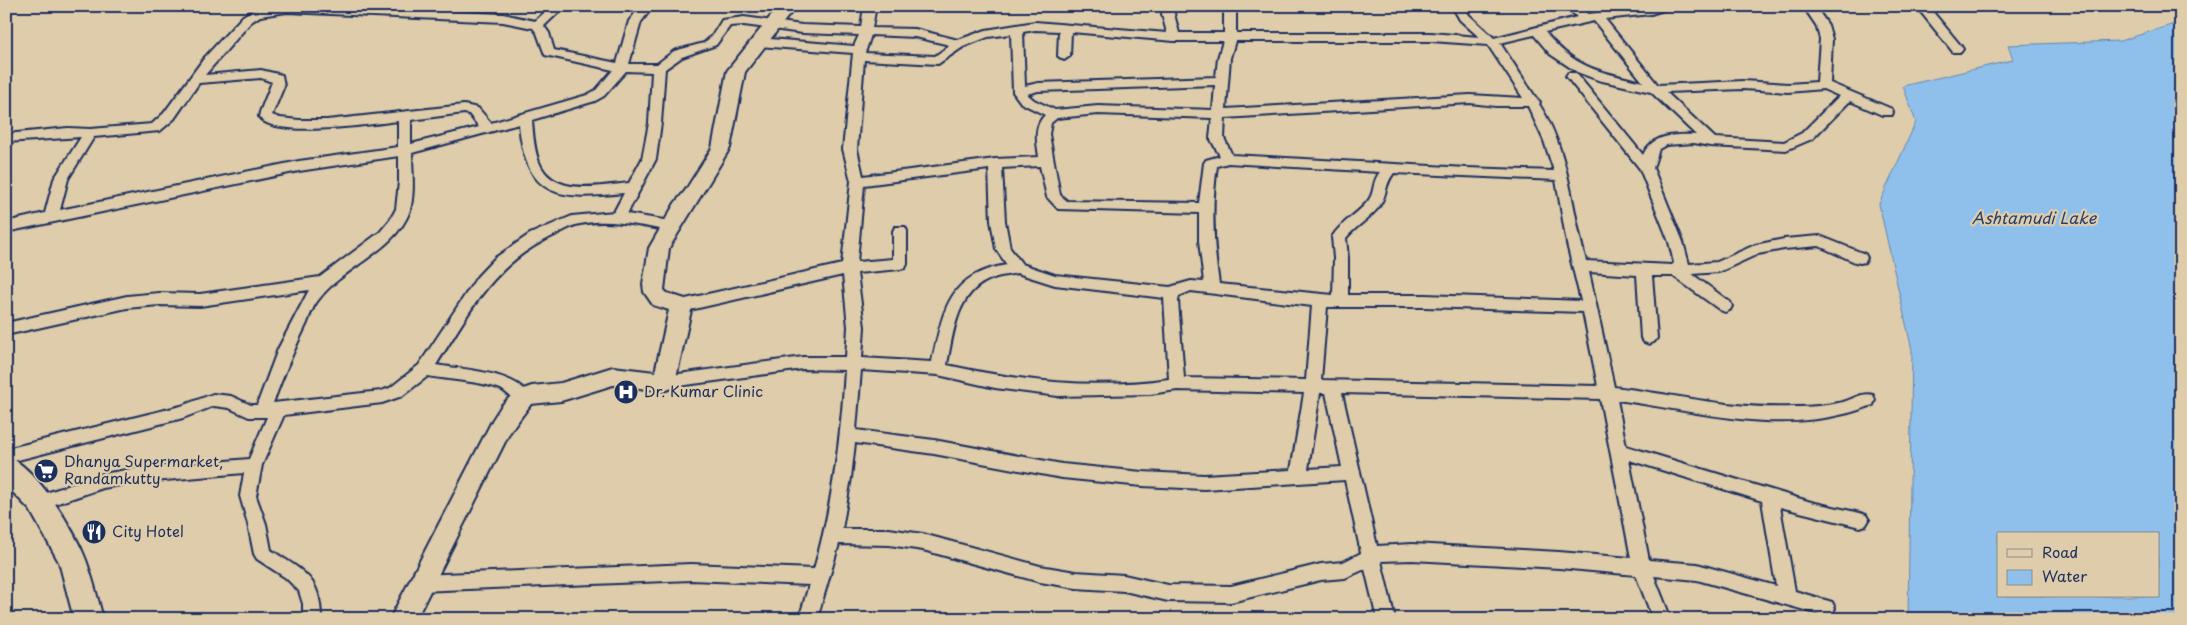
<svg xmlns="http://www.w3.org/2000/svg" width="2187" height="625" font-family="'Playpen Sans',sans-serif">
  <rect width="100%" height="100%" fill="#deccaa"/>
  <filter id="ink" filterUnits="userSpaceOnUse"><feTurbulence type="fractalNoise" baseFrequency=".02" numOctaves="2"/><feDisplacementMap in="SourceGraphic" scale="10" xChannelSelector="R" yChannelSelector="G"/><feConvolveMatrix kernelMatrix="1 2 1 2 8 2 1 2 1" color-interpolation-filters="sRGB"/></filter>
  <g filter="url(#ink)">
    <path fill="#8fc0eb" stroke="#6186b3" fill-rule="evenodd" d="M2181 22V619H1908L1912 350 1879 204 1916 122 1903 86 2013 60 2008 45 2120 41ZM1998 534H2158V596H1998Z"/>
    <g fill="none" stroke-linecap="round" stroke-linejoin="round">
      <defs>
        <g id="street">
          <path d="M276 6H325L503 14 535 21 552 6H565L544 26 549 33 554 50 617 63 629 21 641 6H653L641 22 629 64H657L674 51 704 43 712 36 722 20 744 17 802 25 861 27 864 6H876L872 28 915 29 958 40 986 30 1035 22 1167 33 1162 14 1164 6H1176L1174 14 1179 33H1224V6H1236V33H1431L1479 37 1460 20 1452 6H1464L1469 15 1494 38 1577 17 1566 6H1579L1588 14 1652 6H1672L1670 8 1651 14 1605 19 1658 85 1743 81 1788 84 1817 82 1820 39 1816 25 1803 6H1815L1828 25 1832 39 1830 83 1892 109 1893 112 1892 115H1882L1850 101 1812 139 1786 150 1710 146 1694 143 1666 145 1659 149 1653 168 1683 242 1689 264 1717 262 1755 245 1784 239 1820 236 1865 254 1867 258 1865 262 1860 263 1855 262 1819 246 1784 249 1758 254 1719 272 1692 274 1730 302 1732 306 1730 310 1725 312 1720 310 1673 276H1652L1657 338 1654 342 1649 344 1644 342 1641 338 1637 275 1589 272 1614 387C1674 394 1733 410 1794 407 1810 407 1827 406 1843 402 1853 399 1863 392 1873 395L1875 400 1873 405C1863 408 1854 412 1844 414 1769 433 1691 410 1617 400L1626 446 1811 502 1860 513 1866 515 1869 520 1866 525 1860 527 1780 507 1795 591 1832 602 1835 608 1832 614 1826 616 1697 580 1654 576 1671 619H1653L1636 575 1559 568 1412 560 1381 561 1395 619H1377L1365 569 1345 578 1321 580 1231 602 1168 601 1124 591 1076 588 1040 582 923 550 889 545 839 544 817 619H799L809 585 691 580 420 591 414 589 411 583 414 577 420 575 691 564 814 569C833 503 841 437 845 370L803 369 664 388 658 386 656 382 658 378 664 376 803 357H846L848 327 843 275 681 312 676 310 674 306 676 302 681 300 842 264 851 181 843 149 853 53 758 46 752 42 758 38 854 46 859 35 802 33 744 25 730 26 716 45 682 57 665 69 661 123 656 159 627 214 676 222 678 226 676 230 671 231C641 226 610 218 580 224 572 225 563 231 555 235 492 264 472 309 436 365 463 370 517 371 531 398L529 403C515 407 510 392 498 388 478 381 450 380 428 376L402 396 382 403 284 415 262 465 256 496 266 524 271 550C302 571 321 576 321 619H303V604L299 591 286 578 257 559 254 554 248 524 240 496 244 473 132 483 103 488 40 509 34 507 31 502 34 497 103 474 132 469 249 459 267 417H249L229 408 214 406 183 418 6 463V449L181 406 213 394 231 396 251 405H257L278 349 309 290 200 306 159 305 127 308 6 335V323L127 296 159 293 200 294 320 277 380 232 390 220 396 209 399 182V156L299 171 6 232V222L45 213 54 179 81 137 6 142V134L68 128 90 129 152 124 164 113 205 57 243 16 253 10ZM287 12 503 22 533 28 537 33 545 55 613 70 596 90 587 95 491 123 478 108 464 105 327 120H299L280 118 272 115 284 86 282 75 261 70 205 75 251 22 260 16ZM1594 21 1643 82C1599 72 1574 68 1545 32ZM1035 30 1059 31 1058 56 1064 60 1070 56 1071 32 1174 41H1223L1218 58 1216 77 1038 83 1025 86 1023 32ZM1011 34 1013 92 1021 103 1045 115C1033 127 1037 142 1039 157L995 159 863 176 857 149 864 60 938 64 963 47 988 37ZM871 35 915 37 950 45 935 56 865 53ZM1534 35 1550 54 1577 72 1598 80 1651 92 1696 135C1675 134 1652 134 1643 155L1576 73H1568L1566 76 1640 169 1669 242 1674 263 1672 265 1586 261C1571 208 1570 152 1539 104L1540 102 1536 98 1500 43ZM1235 41H1431L1488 45 1523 98 1470 95 1226 109 1230 58ZM626 71 652 72 649 123 642 159 629 183C600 186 553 197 539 162 534 149 533 134 532 120L595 101 604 96ZM261 78 272 82 260 112 259 117C274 139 372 124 398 121V147L299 161 60 210 68 179 94 137 160 131 174 119 199 83ZM1215 85 1213 110 1098 106 1055 110 1034 100 1027 94 1038 91ZM1743 89 1788 92 1823 89 1839 96 1802 133 1784 142 1715 138 1666 92ZM1470 103 1496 106H1528L1544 141 1554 171 1467 168 1232 155 1224 138 1225 118ZM464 113 469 114 479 127 411 144V120ZM1098 114 1212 118 1210 138 1220 156 1206 160 1204 163 1199 203 1067 201 1060 195 1049 134 1051 123 1057 118ZM519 124C526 199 559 200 624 193L614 212 572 216 530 234 495 258 477 277 419 365 390 388 381 391 273 403C283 376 294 349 307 323 310 315 313 306 319 299 344 266 396 251 410 210 415 192 412 171 412 153ZM1228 163 1380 172C1371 183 1376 191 1368 201 1358 214 1341 222 1332 237L1334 258 1333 295 1219 284C1213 244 1211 206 1217 166ZM1040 166 1047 197 1058 209 1199 213V241L1204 282 1191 281 1170 287 1055 275 1022 264 1010 248 1005 221 1002 168ZM989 169 991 221 996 249 1007 265C948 274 943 311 932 362L862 358 864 327 857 273 900 269 905 268 907 264V231L905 227H895L893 231V259L857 262 864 185ZM1394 173 1556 180 1567 244 1581 301 1425 295H1348V258L1346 238C1355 227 1369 219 1378 208 1388 195 1384 185 1394 173ZM1017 273 1055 285 1164 298 1169 379C1094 390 1020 381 947 365 953 333 957 289 994 278 1001 275 1009 275 1017 273ZM1191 291 1312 306 1306 380 1184 378 1178 301 1179 296ZM1327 307H1425L1583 312 1598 386 1321 380ZM861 370 938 375 995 388 1058 396 1150 394 1177 390 1304 393 1291 470 1204 475 1142 472 1062 464 934 440 856 430ZM1320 393H1326L1342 467 1308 469ZM1342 393 1600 399 1631 558 1559 552 1412 544 1377 546ZM855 443 934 454 1062 478 1142 486 1204 489 1345 480 1361 553 1343 562 1321 564 1231 586 1168 585 1124 575 1076 572 1040 566 923 534 889 529H842L851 478ZM1629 460 1762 501 1776 586 1697 564 1649 560Z"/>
          <path d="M1916 6H1928L1961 46 1963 49 1961 52H1953Z"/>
        </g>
        <path id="secondary" d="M779 6H796L745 72 730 148 669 248 664 290 667 293 688 300 692 306 675 382 672 388 664 391 613 385 561 401 531 404 510 432 416 619H390L493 419 502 405 515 392 532 386 561 383 613 367 655 372 669 310 653 305 644 292 643 284 649 248 675 203 685 191 712 148 727 71Z"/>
        <path id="primary" d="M6 456C36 466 75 531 86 560 93 579 98 599 103 619H74L59 562 30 510 6 485Z"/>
      </defs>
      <use href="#street" stroke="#1b2f5e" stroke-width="4"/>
      <use href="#secondary" stroke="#1b2f5e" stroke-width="4"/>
      <use href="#primary" stroke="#1b2f5e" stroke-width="4"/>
      <use href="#street" fill="#deccaa" fill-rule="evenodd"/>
      <use href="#secondary" fill="#deccaa" fill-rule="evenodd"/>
      <use href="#primary" fill="#deccaa" fill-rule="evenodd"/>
    </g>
  </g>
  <defs>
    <symbol id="hospital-disc" viewBox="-11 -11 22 22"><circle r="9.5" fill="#1b2f5e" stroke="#deccaa"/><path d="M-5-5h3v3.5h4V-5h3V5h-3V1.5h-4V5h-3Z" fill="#fff"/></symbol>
    <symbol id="supermarket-disc" viewBox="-11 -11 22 22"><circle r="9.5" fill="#1b2f5e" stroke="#deccaa"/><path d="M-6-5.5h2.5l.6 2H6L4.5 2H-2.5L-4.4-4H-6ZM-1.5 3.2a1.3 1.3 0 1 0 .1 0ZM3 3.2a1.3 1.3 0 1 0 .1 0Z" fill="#fff"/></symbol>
    <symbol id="restaurant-disc" viewBox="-11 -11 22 22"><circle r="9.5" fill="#1b2f5e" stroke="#deccaa"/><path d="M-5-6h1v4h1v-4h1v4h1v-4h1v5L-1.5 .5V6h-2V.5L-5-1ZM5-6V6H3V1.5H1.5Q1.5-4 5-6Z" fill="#fff"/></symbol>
  </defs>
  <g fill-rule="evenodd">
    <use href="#hospital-disc" x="612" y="378" width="28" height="28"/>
    <use href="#supermarket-disc" x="32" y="457" width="28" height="28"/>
    <use href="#restaurant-disc" x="80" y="518" width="28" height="28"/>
  </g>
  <g text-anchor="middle" stroke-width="4.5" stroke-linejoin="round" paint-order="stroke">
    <g font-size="15" fill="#1b2f5e" stroke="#deccaa" text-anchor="start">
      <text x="644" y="397">Dr. Kumar Clinic</text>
      <text x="64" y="467">Dhanya Supermarket,<tspan x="64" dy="17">Randamkutty</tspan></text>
      <text x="112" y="537">City Hotel</text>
    </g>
    <g font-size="16" font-style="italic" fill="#273e6c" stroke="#deccaa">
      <text x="2034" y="224">Ashtamudi Lake</text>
    </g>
  </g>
  <rect width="2187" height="625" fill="none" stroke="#deccaa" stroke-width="25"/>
  <rect x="12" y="12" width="2162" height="600" fill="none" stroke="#1b2f5e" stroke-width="2" filter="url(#ink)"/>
  <rect x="1997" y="532" width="162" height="65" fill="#deccaa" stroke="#908d8c"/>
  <rect x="2007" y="549" width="25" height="8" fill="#deccaa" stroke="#908d8c"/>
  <text x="2042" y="558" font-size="15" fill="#1b2f5e">Road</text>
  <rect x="2007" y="570" width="25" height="15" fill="#8fc0eb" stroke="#908d8c"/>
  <text x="2042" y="582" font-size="15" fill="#1b2f5e">Water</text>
</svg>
